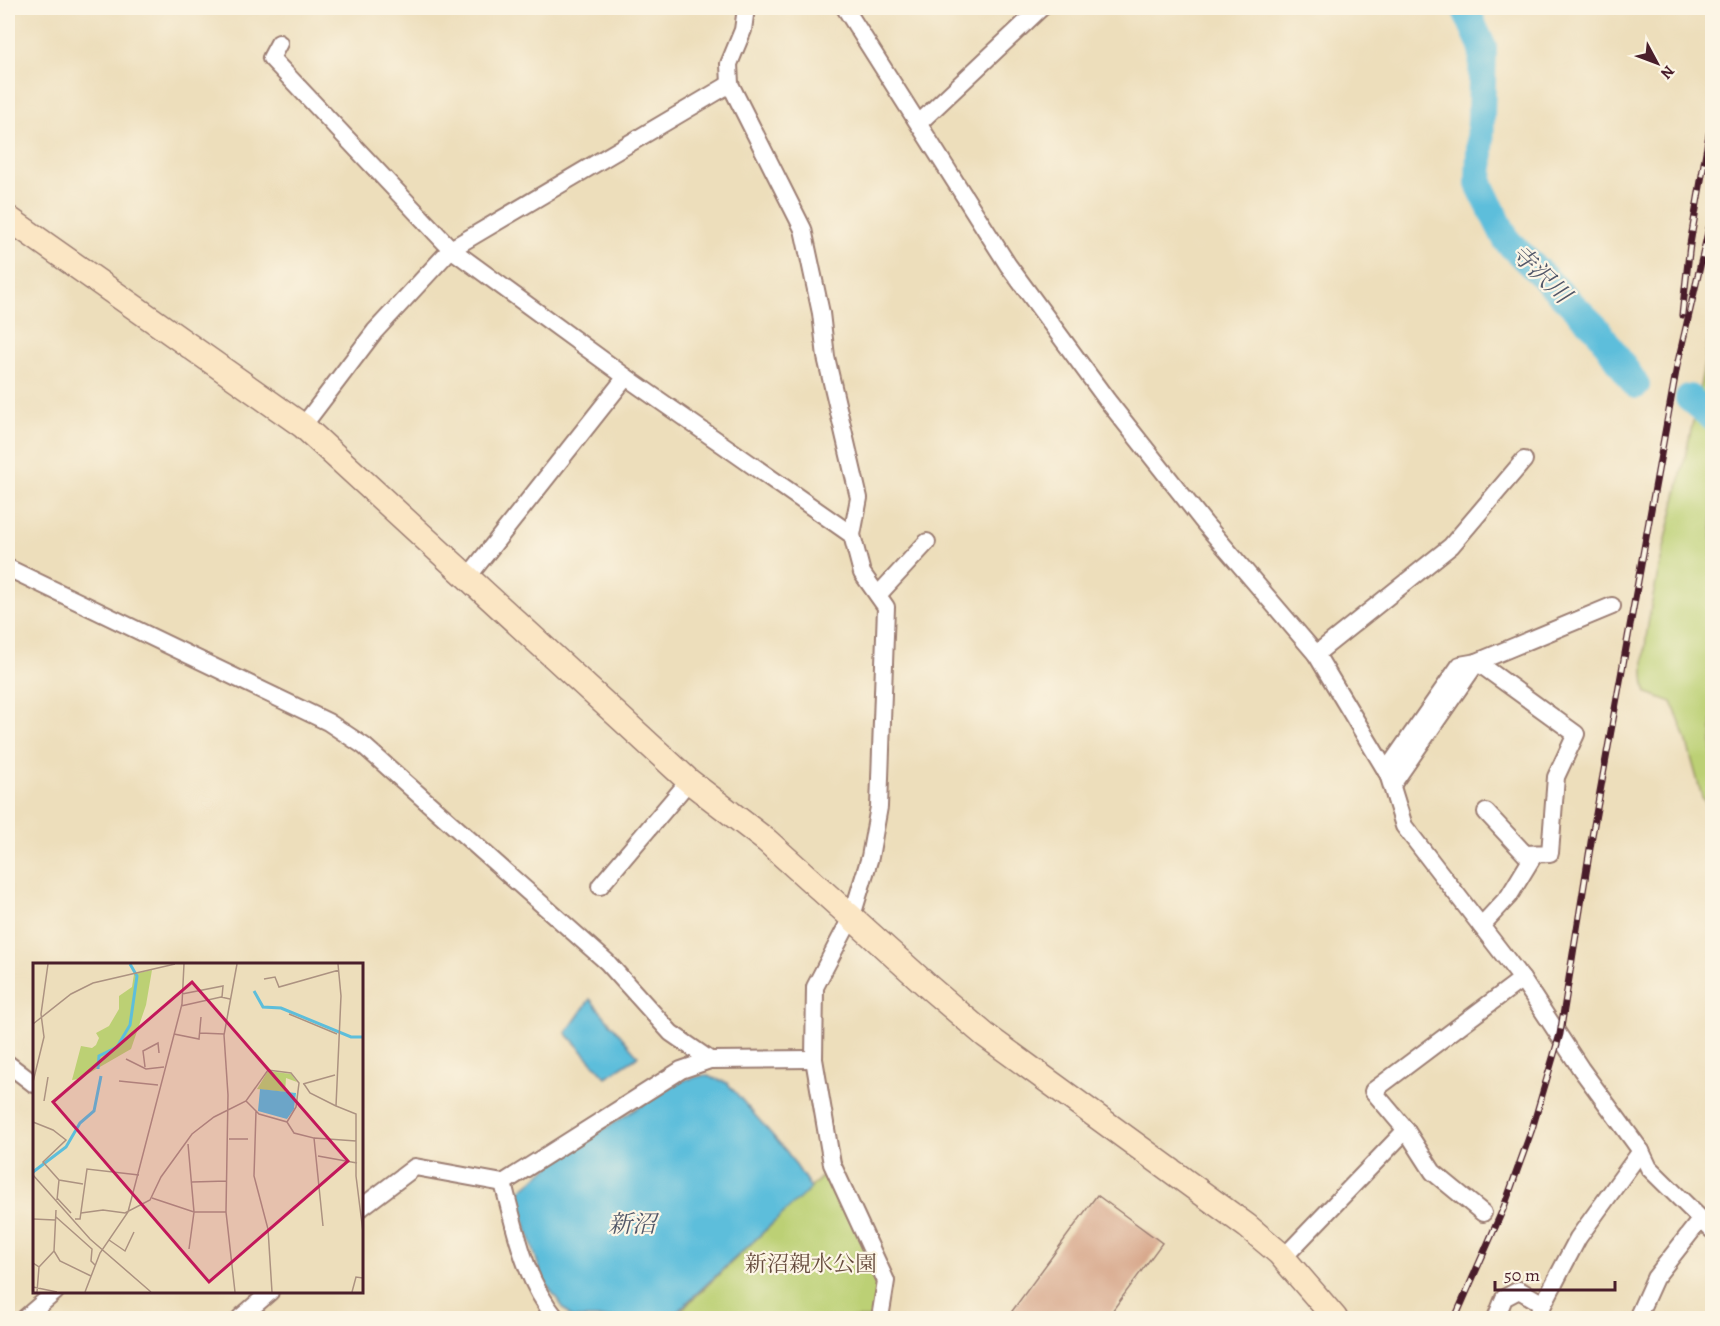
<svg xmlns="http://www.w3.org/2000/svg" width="1720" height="1326" font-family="Alegreya,'Noto Serif JP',serif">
  <rect width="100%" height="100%" fill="#fcf5e5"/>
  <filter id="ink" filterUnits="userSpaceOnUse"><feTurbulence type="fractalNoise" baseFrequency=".0167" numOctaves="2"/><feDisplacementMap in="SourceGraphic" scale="12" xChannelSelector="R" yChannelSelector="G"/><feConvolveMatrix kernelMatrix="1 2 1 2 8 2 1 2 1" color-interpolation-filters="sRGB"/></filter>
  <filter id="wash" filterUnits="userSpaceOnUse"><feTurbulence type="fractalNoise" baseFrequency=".008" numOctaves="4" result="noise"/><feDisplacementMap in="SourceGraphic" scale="24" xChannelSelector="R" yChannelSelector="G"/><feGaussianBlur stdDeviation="1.35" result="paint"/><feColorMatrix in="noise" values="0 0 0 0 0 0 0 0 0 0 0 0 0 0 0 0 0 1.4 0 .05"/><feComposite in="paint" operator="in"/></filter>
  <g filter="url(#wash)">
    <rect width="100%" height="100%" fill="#eddebb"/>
    <g fill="#bcd074" stroke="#837850" stroke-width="1.5">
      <path d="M1712 317V813L1702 797 1686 739 1672 702 1647 693C1635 658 1661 561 1670 522 1686 454 1702 386 1712 317Z"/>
      <path d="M828 1171 881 1281 872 1318H680L676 1315Z"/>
    </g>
    <g fill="#5dbedb" stroke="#546e83" stroke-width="1.5">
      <path d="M590 999 638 1056 606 1077 566 1033Z"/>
      <path d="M705 1075 727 1083 787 1152 811 1188 670 1318H571L543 1280 516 1194 566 1153 680 1081Z"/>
    </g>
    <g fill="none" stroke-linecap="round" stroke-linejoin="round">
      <g stroke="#5dbedb" stroke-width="28">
        <path d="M1465 8 1483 48 1479 184 1507 241 1597 329 1636 385"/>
        <path d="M1689 398 1712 417"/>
      </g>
    </g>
    <g id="blocks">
      <path fill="#d8a98d" d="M1097 1195 1162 1243 1107 1318H1007Z"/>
    </g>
  </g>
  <g filter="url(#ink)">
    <use href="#blocks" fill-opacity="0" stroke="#9c7e73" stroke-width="1.5"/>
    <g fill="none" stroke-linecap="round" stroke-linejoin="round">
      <defs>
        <g id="street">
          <path d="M746 8 743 30 729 64 730 84 803 229 821 313 826 357 859 498 852 535 862 573 886 607 879 807 870 857 852 916 815 987 814 1059 832 1164 886 1281 880 1318"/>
          <path d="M845 8 1008 265 1107 400 1205 524 1316 654 1388 774 1404 826 1522 979 1581 1069 1641 1151 1649 1168 1712 1230"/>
          <path d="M279 43 271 58 451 249 626 377 852 535"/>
          <path d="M919 123 1041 8"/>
          <path d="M303 426 375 331 451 249 730 84"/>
          <path d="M8 568 328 722 364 746 607 962 671 1033 710 1060"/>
          <path d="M467 578 626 377"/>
          <path d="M878 595 927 542"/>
          <path d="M1316 654 1451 546 1524 460"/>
          <path d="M1477 662 1576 734 1556 777 1550 853 1525 854 1486 812"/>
          <path d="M1386 771 1460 665 1477 662 1612 606"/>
          <path d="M1392 785 1477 662"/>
          <path d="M600 886 689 781"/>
          <path d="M1481 926 1509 896 1534 855"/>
          <path d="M8 1064 34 1084"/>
          <path d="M503 1183C516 1231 524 1279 556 1318"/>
          <path d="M362 1207 415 1167 503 1183 681 1070 710 1060 814 1059"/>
          <path d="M1483 1213 1433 1172 1406 1130 1373 1091 1522 979"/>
          <path d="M1283 1258 1406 1130"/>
          <path d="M25 1318 55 1292"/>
          <path d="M240 1318 270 1292"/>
          <path d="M1496 1318 1504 1298 1519 1290 1543 1304"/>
          <path d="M1536 1318 1578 1238 1641 1151"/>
          <path d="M1637 1318 1655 1278 1701 1219"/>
        </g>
        <path id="secondary" d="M8 218 303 426 689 781 767 841 931 989 985 1035 1247 1226 1279 1253 1335 1318"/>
      </defs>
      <use href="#street" stroke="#9c7e73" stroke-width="20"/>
      <use href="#secondary" stroke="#9c7e73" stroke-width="27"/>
      <use href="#street" stroke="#fff" stroke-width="16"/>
      <use href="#secondary" stroke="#fbe6c4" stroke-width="24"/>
      <defs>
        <g id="rail">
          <path d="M1682 315 1690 244 1712 117"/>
          <path d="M1455 1318 1504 1207 1532 1129 1560 1034 1592 836 1677 366 1712 215"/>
        </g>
      </defs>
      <use href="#rail" stroke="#4a1f2b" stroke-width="7"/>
      <use href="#rail" stroke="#fcf5e5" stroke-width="4.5" stroke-dasharray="14" stroke-linecap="butt"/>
    </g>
  </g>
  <g text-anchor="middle" stroke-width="4.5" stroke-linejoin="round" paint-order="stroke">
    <g font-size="22" fill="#664b3d" stroke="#fcf5e5">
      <text x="811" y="1271">新沼親水公園</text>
    </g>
    <g font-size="24" font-style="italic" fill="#515769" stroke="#fcf5e5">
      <text transform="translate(1541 274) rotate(44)" y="8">寺沢川</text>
      <text x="632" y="1232">新沼</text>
    </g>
  </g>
  <g transform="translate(33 963)">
    <rect width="330" height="330" fill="#eddebb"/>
    <path d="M119 7 113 42 98 86 46 116 39 117 48 83 59 85 63 82 66 75 63 70 76 63 86 46V33L99 24 101 11ZM235 108 258 111 264 119 253 115 252 129 224 126Z" fill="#bcd074"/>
    <path d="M227 126 263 130 261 146 254 156 225 148Z" fill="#5dbedb"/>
    <path fill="none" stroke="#5dbedb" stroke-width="3" d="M221 28 230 44 248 45 318 74H330M65 106 66 93 84 84 97 62 104 13 97 1M0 209 33 184 47 160 61 148 68 113"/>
    <path fill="none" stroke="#ac9281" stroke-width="1.5" d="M305 1 308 33 303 143 323 151V213L330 269M231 16 242 14 246 24 306 7M149 31 190 23 189 34M148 43 188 34 197 36M256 51 304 71M0 61 38 31 60 20 142 1M167 70 191 71M141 71 166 76 168 54M93 96 113 106 131 104M112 104 110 88 125 80 126 90M86 118 125 122M0 119 11 74 8 51 15 1M270 121 302 112M271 121 277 130 303 143M11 138 15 114M213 138 226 151 254 159 261 170 281 175 290 263M223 148 221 213 235 266 239 329M0 159 20 167 33 177 10 199 26 217 50 221M281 175 323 178M196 176H215M155 181 161 249 156 286M285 193 324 200M0 212 57 276 118 329M159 219 194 218M24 235 38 250M119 235 161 249H193M24 237 26 217M23 247 21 288 27 298 58 313M48 250 70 247 92 250 117 237 128 214 159 171 181 154 213 138 235 107 258 110 266 120 263 144 254 159M23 254 59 286 58 298 62 302M0 256 22 257M42 256H47L54 206 106 212M76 277 92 288 101 269M0 300 6 304 4 329M6 304 21 288M0 324 24 329M52 329 67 290 95 249 149 41 151 1M202 329 193 249 195 132 191 72 204 1M319 329 323 314 330 315"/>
    <path fill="#c2185b" fill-opacity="0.15" stroke="#c2185b" stroke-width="3" d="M159 19 315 198 176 319 20 139Z"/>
    <rect width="330" height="330" fill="none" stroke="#4a1f2b" stroke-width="3"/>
  </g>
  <rect width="1720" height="1326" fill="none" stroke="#fcf5e5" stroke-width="30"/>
  <g transform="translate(1657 63) rotate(131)" stroke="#fcf5e5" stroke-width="4.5" paint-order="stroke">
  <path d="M0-4.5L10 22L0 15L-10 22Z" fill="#4a1f2b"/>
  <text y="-9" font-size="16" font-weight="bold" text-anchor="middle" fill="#4a1f2b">N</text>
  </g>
  <path d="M1495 1281v9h120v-9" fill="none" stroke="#4a1f2b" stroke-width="3"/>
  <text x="1504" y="1281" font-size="18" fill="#4a1f2b" stroke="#fcf5e5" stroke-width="4.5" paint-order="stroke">50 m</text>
</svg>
